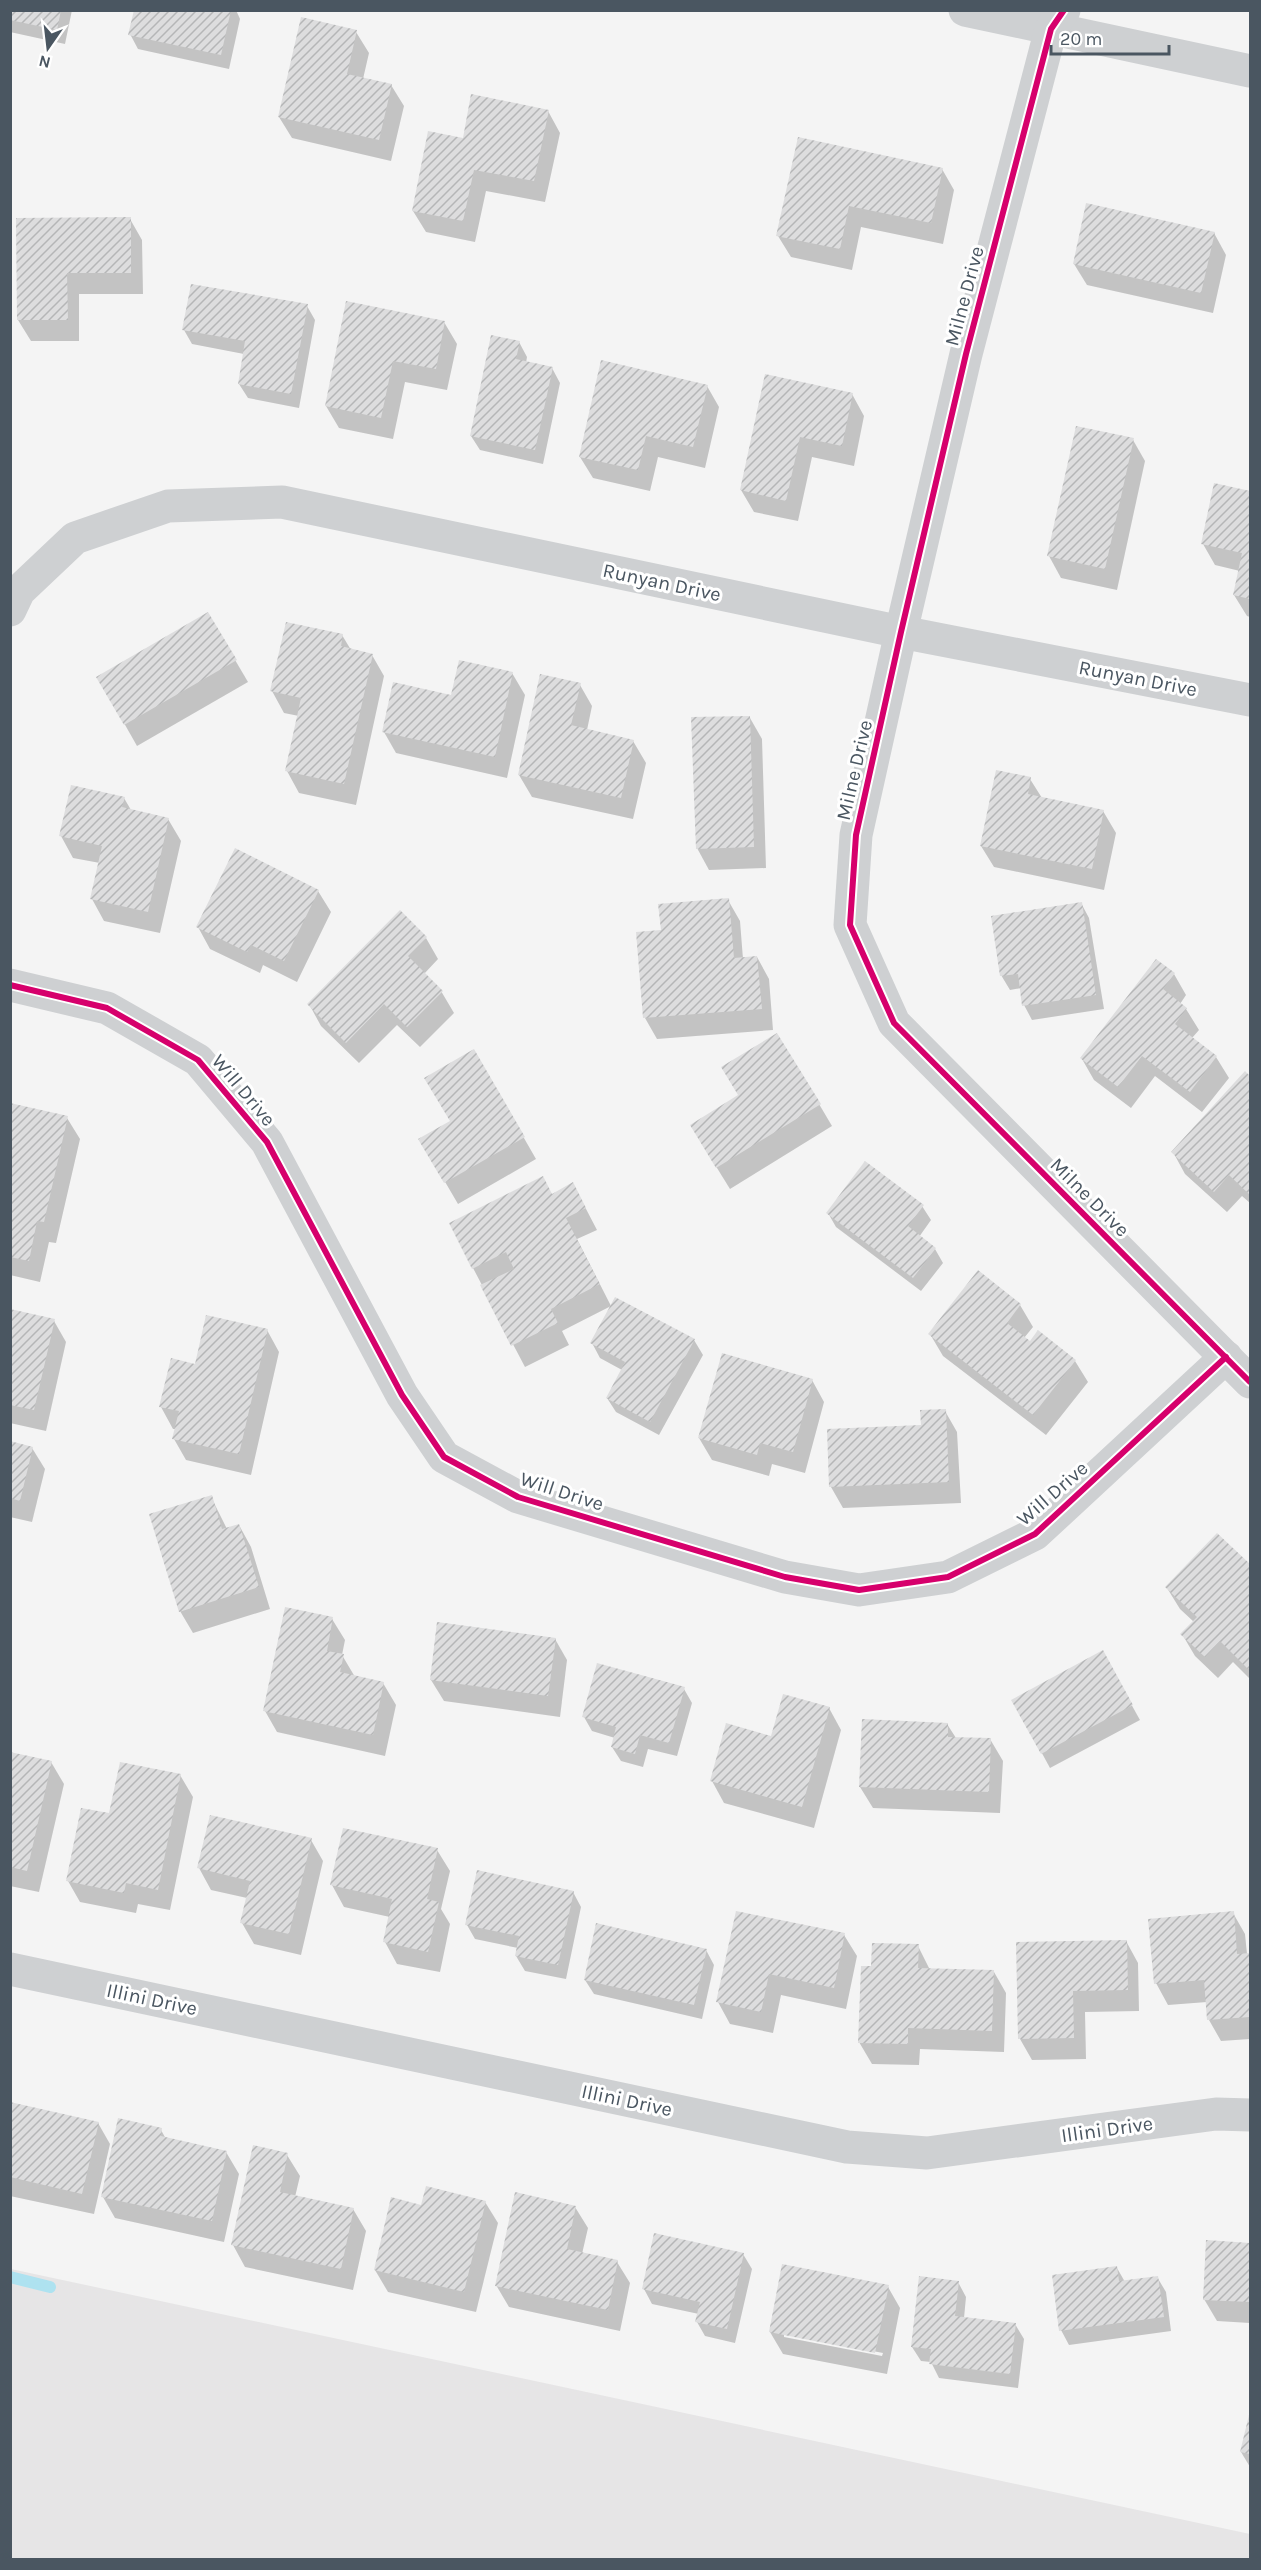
<svg xmlns="http://www.w3.org/2000/svg" width="1261" height="2570" font-family="Karla,sans-serif">
  <defs>
    <pattern id="building-hatch" width="6" height="6" patternUnits="userSpaceOnUse" patternTransform="scale(1.5)"><rect width="6" height="6" fill="#ddddde"/><path d="M-1 1l2-2M0 6l6-6M5 7l2-2" fill="none" stroke="#b5b6b7"/></pattern>
  </defs>
  <rect width="100%" height="100%" fill="#f4f4f4"/>
  <path fill="#e6e5e6" d="M11 2269 1250 2534V2559H11Z"/>
  <g fill="#0003" fill-rule="evenodd">
    <path d="M10 10H72L65 44 10 32Z"/>
    <path d="M135 10H236L240 19 229 69 138 49 130 34Z"/>
    <path d="M356 32 369 53 363 79 391 85 404 106 391 161 292 138 279 117Z"/>
    <path d="M548 111 560 133 545 202 486 191 475 242 426 232 413 211 464 139Z"/>
    <path d="M799 139 942 169 954 190 943 244 861 227 852 270 791 257 778 236Z"/>
    <path d="M18 219H130L142 240 143 294H79V341H31L18 320Z"/>
    <path d="M1214 233 1226 255 1213 313 1087 285 1074 264Z"/>
    <path d="M307 306 315 320 299 408 248 398 239 384 244 354 192 344 184 330Z"/>
    <path d="M444 322 457 344 447 390 405 382 393 439 339 428 326 406Z"/>
    <path d="M519 342 527 357 526 363 552 368 560 383 543 464 480 450 471 436Z"/>
    <path d="M766 376 852 394 864 416 854 466 812 457 798 521 754 512 741 490Z"/>
    <path d="M707 386 719 407 705 468 658 457 650 491 593 478 580 457Z"/>
    <path d="M1133 440 1145 461 1117 590 1061 578 1049 556Z"/>
    <path d="M1215 485 1250 493V617L1247 616 1234 595 1240 571 1215 565 1203 544Z"/>
    <path d="M208 614 248 682 137 746 98 677Z"/>
    <path d="M342 635 351 650 372 655 384 676 356 805 299 793 287 771 299 716 284 713 272 691Z"/>
    <path d="M512 673 525 695 507 778 396 753 384 732 452 697Z"/>
    <path d="M580 685 592 706 587 730 633 741 646 763 633 819 532 797 519 775Z"/>
    <path d="M750 718 762 739 766 868 709 870 697 848Z"/>
    <path d="M1030 779 1042 798 1103 811 1116 833 1104 890 994 867 981 846Z"/>
    <path d="M124 798 131 810 168 819 181 841 160 933 104 921 92 899 100 863 73 858 61 836Z"/>
    <path d="M318 891 331 912 297 982 263 965 260 973 210 949 198 927Z"/>
    <path d="M728 900 740 921 743 959 757 957 769 979 773 1030 657 1039 645 1018 662 932Z"/>
    <path d="M1081 903 1089 918 1104 1009 1032 1020 1024 1005 1021 988 1010 990 1001 975Z"/>
    <path d="M426 938 438 959 424 974 441 991 454 1013 420 1047 397 1025 359 1063 321 1026 309 1004Z"/>
    <path d="M1174 974 1186 995 1180 1004 1186 1009 1199 1030 1192 1038 1216 1057 1229 1078 1202 1112 1155 1076 1131 1108 1094 1080 1082 1059Z"/>
    <path d="M474 1051 536 1159 458 1204 420 1139 452 1122Z"/>
    <path d="M1245 1074 1250 1078V1203L1242 1196 1227 1212 1185 1174 1173 1152Z"/>
    <path d="M819 1104 832 1126 730 1189 704 1147Z"/>
    <path d="M10 1105 67 1118 80 1139 56 1243 49 1242 40 1282 10 1275Z"/>
    <path d="M573 1184 597 1230 577 1239 611 1306 562 1331 569 1345 525 1367 473 1268 552 1195Z"/>
    <path d="M922 1206 931 1220 919 1237 935 1249 943 1263 921 1291 836 1227 828 1213Z"/>
    <path d="M1020 1305 1033 1327 1024 1338 1030 1343 1075 1361 1088 1382 1046 1435 943 1356 930 1334Z"/>
    <path d="M10 1310 54 1321 66 1342 46 1431 10 1423Z"/>
    <path d="M267 1330 279 1352 251 1475 186 1460 174 1439 176 1429H173L161 1407 196 1365Z"/>
    <path d="M694 1340 703 1355 659 1435 616 1412 607 1398 622 1370 600 1358 592 1343Z"/>
    <path d="M812 1380 824 1402 805 1473 772 1464 769 1476 712 1460 699 1438Z"/>
    <path d="M945 1411 957 1432 961 1503 843 1508 831 1487 828 1430 923 1426Z"/>
    <path d="M10 1443 32 1448 45 1469 32 1522 10 1517Z"/>
    <path d="M211 1497 227 1529 239 1525 251 1547 270 1609 193 1633 180 1611Z"/>
    <path d="M1217 1535 1250 1566V1679L1233 1662 1218 1678 1195 1656 1182 1634 1194 1622 1180 1609 1167 1588Z"/>
    <path d="M332 1619 345 1640 342 1655 355 1677 383 1683 396 1705 385 1756 277 1732 265 1711Z"/>
    <path d="M555 1639 567 1660 560 1717 444 1701 431 1680Z"/>
    <path d="M1102 1652 1140 1720 1050 1768 1013 1700Z"/>
    <path d="M684 1689 692 1703 677 1756 648 1749 643 1767 621 1761 612 1747 615 1738 592 1731 584 1717Z"/>
    <path d="M829 1708 841 1730 814 1828 724 1803 712 1781 773 1738Z"/>
    <path d="M947 1724 956 1738 990 1739 1003 1761 1000 1813 873 1808 860 1787Z"/>
    <path d="M10 1753 51 1762 64 1784 39 1892 10 1886Z"/>
    <path d="M180 1775 193 1797 170 1910 138 1904 136 1913 80 1902 68 1881 110 1815Z"/>
    <path d="M311 1840 323 1861 301 1955 254 1944 242 1923 247 1898 211 1890 199 1868Z"/>
    <path d="M437 1850 450 1871 441 1909 450 1924 440 1972 397 1964 385 1942 390 1917 344 1907 332 1885Z"/>
    <path d="M573 1892 581 1907 566 1979 525 1971 516 1956 518 1948 475 1939 467 1925Z"/>
    <path d="M737 1913 844 1935 857 1956 846 2009 781 1995 773 2033 730 2024 718 2002Z"/>
    <path d="M1233 1913 1245 1934 1247 1954H1250V2039L1221 2041 1209 2020 1207 2002 1168 2005 1156 1983Z"/>
    <path d="M1126 1941 1138 1963 1139 2011 1085 2012 1086 2059 1032 2060 1020 2039Z"/>
    <path d="M918 1946 930 1970 994 1972 1006 1993 1004 2052 920 2049 919 2065 872 2064 859 2042 873 1968Z"/>
    <path d="M706 1950 714 1965 702 2019 594 1994 585 1980Z"/>
    <path d="M10 2103 98 2123 110 2144 94 2214 10 2196Z"/>
    <path d="M161 2130 166 2139 226 2152 239 2174 224 2242 115 2218 103 2197Z"/>
    <path d="M287 2155 300 2176 295 2197 353 2209 366 2231 353 2290 245 2267 233 2245Z"/>
    <path d="M485 2202 498 2223 476 2312 388 2292 375 2270 422 2206Z"/>
    <path d="M575 2207 588 2228 582 2254 617 2262 630 2283 620 2331 509 2307 496 2285Z"/>
    <path d="M1207 2242 1250 2244V2323L1217 2321 1204 2299Z"/>
    <path d="M743 2254 752 2269 735 2343 705 2336 697 2322 699 2314 652 2304 644 2289Z"/>
    <path d="M1117 2268 1125 2282 1157 2277 1166 2292 1171 2331 1069 2345 1061 2330Z"/>
    <path d="M958 2282 966 2297 964 2318 1015 2324 1024 2339 1018 2388 939 2378 931 2362 921 2361 912 2347Z"/>
    <path d="M888 2287 900 2308 887 2374 783 2354 770 2332ZM784 2334 883 2353 882 2356 784 2337Z"/>
    <path d="M1250 2414V2467L1241 2452Z"/>
  </g>
  <g fill="none" stroke-linecap="round" stroke-linejoin="round">
    <path stroke="#aee2f0" stroke-width="12" d="M10 2277 50 2287"/>
  </g>
  <g fill="url(#building-hatch)">
    <path d="M10 10H61L57 30 10 20Z"/>
    <path d="M134 10H231L221 55 128 35Z"/>
    <path d="M301 17 357 30 347 74 392 84 379 140 278 117Z"/>
    <path d="M471 94 549 110 534 181 474 170 463 221 412 211 428 131 463 138Z"/>
    <path d="M798 137 943 168 931 223 849 206 840 249 776 236Z"/>
    <path d="M1086 203 1215 232 1201 293 1073 264Z"/>
    <path d="M131 217V273H67L68 320H17L16 218Z"/>
    <path d="M191 284 308 304 291 394 238 384 245 341 182 330Z"/>
    <path d="M346 301 445 321 436 369 393 361 381 418 325 406Z"/>
    <path d="M491 335 520 341 516 359 553 367 535 450 470 436Z"/>
    <path d="M601 360 708 385 693 447 646 436 638 470 579 457Z"/>
    <path d="M765 374 853 393 842 446 800 437 786 501 740 490Z"/>
    <path d="M1076 426 1134 438 1105 569 1047 556Z"/>
    <path d="M1214 483 1250 491V599L1233 595 1242 553 1201 544Z"/>
    <path d="M208 612 237 660 124 725 96 677Z"/>
    <path d="M286 622 343 634 341 646 373 654 344 784 285 771 301 698 270 691Z"/>
    <path d="M459 660 513 672 495 757 382 732 393 682 451 695Z"/>
    <path d="M540 674 581 683 571 725 634 740 621 798 518 775Z"/>
    <path d="M750 716 754 847 696 849 691 717Z"/>
    <path d="M996 770 1031 777 1028 794 1104 810 1092 869 980 846Z"/>
    <path d="M71 785 125 797 122 807 169 818 148 912 90 899 102 846 59 836Z"/>
    <path d="M235 848 319 890 284 961 251 945 247 952 196 927Z"/>
    <path d="M729 898 734 958 757 956 762 1009 643 1018 636 932 661 930 658 904Z"/>
    <path d="M1082 902 1096 995 1022 1006 1018 974 1000 976 991 916Z"/>
    <path d="M400 910 427 937 408 956 443 991 407 1027 384 1004 346 1043 307 1004Z"/>
    <path d="M1156 959 1175 973 1163 989 1187 1008 1175 1024 1217 1056 1190 1092 1142 1056 1118 1087 1080 1058Z"/>
    <path d="M777 1033 821 1104 716 1168 690 1125 738 1095 721 1067Z"/>
    <path d="M474 1049 525 1137 444 1183 418 1139 450 1121 424 1078Z"/>
    <path d="M1245 1071 1250 1076V1195L1229 1175 1214 1192 1171 1152Z"/>
    <path d="M10 1103 68 1116 44 1222 37 1221 29 1261 10 1257Z"/>
    <path d="M865 1161 924 1205 908 1226 936 1248 913 1278 826 1213Z"/>
    <path d="M543 1176 552 1194 573 1182 586 1208 566 1218 600 1284 551 1309 558 1323 511 1346 480 1285 514 1269 506 1252 472 1269 449 1223Z"/>
    <path d="M978 1270 1021 1304 1007 1323 1030 1341 1038 1330 1076 1360 1033 1415 928 1334Z"/>
    <path d="M615 1297 695 1339 650 1422 606 1398 625 1362 590 1343Z"/>
    <path d="M10 1309 55 1319 34 1410 10 1405Z"/>
    <path d="M206 1315 268 1329 239 1454 172 1439 179 1411 159 1407 171 1358 195 1364Z"/>
    <path d="M722 1353 813 1379 793 1452 760 1443 757 1455 698 1438Z"/>
    <path d="M946 1409 949 1482 829 1487 827 1429 921 1425 920 1410Z"/>
    <path d="M10 1441 33 1447 20 1501 10 1498Z"/>
    <path d="M212 1495 222 1529 239 1524 259 1587 179 1612 149 1514Z"/>
    <path d="M1217 1533 1250 1564V1666L1248 1669 1220 1641 1205 1657 1180 1634 1197 1617 1165 1587Z"/>
    <path d="M285 1607 333 1617 327 1651 344 1654 340 1672 384 1682 373 1735 263 1711Z"/>
    <path d="M437 1622 556 1638 548 1696 430 1680Z"/>
    <path d="M1103 1650 1133 1705 1041 1754 1011 1700Z"/>
    <path d="M597 1663 685 1687 669 1743 640 1735 635 1754 611 1747 616 1727 582 1717Z"/>
    <path d="M783 1694 830 1707 802 1807 710 1781 726 1723 771 1736Z"/>
    <path d="M862 1719 948 1723V1737L991 1738 989 1792 859 1787Z"/>
    <path d="M10 1752 52 1761 27 1871 10 1867Z"/>
    <path d="M120 1762 181 1774 158 1890 126 1883 124 1893 66 1881 81 1808 109 1813Z"/>
    <path d="M210 1815 312 1838 289 1934 240 1923 250 1881 197 1868Z"/>
    <path d="M343 1828 438 1848 427 1899 439 1902 428 1952 383 1942 392 1899 330 1885Z"/>
    <path d="M477 1870 574 1891 558 1965 515 1956 519 1936 465 1925Z"/>
    <path d="M736 1911 845 1933 834 1988 769 1974 761 2012 716 2002Z"/>
    <path d="M1234 1911 1237 1954 1250 1953V2017L1207 2020 1204 1980 1154 1984 1148 1919Z"/>
    <path d="M596 1923 707 1949 694 2005 584 1980Z"/>
    <path d="M1127 1940 1128 1990 1073 1991 1074 2038 1018 2039 1016 1942Z"/>
    <path d="M872 1943 919 1944 918 1968 994 1970 992 2031 908 2028V2044L858 2043 861 1966H871Z"/>
    <path d="M10 2102 99 2122 82 2194 10 2177Z"/>
    <path d="M118 2118 162 2128 161 2136 227 2151 212 2221 101 2197Z"/>
    <path d="M253 2145 288 2153 280 2192 354 2208 341 2269 231 2245Z"/>
    <path d="M426 2186 486 2201 464 2292 374 2270 391 2197 421 2205Z"/>
    <path d="M515 2192 576 2206 567 2249 618 2260 608 2310 495 2286Z"/>
    <path d="M654 2233 744 2253 727 2329 695 2322 700 2302 642 2289Z"/>
    <path d="M1206 2240 1250 2243V2302L1203 2300Z"/>
    <path d="M782 2264 889 2285 875 2353 769 2332Z"/>
    <path d="M1117 2266 1119 2281 1158 2276 1164 2317 1059 2331 1052 2275Z"/>
    <path d="M919 2276 959 2281 955 2316 1016 2323 1010 2374 929 2364 931 2349 911 2347Z"/>
    <path d="M1250 2411V2454L1240 2452Z"/>
  </g>
  <g fill="none" stroke-linecap="round" stroke-linejoin="round">
    <g stroke="#ced0d2" stroke-width="33">
      <path d="M965 10 1250 71"/>
      <path d="M1064 10 1051 29 966 354 901 632 856 835 850 925 894 1023 1250 1382"/>
      <path d="M10 610 19 591 75 538 168 506 282 502 901 632 1250 700"/>
      <path d="M10 985 107 1008 198 1060 267 1142 402 1395 444 1457 518 1497 785 1577 859 1590 948 1577 1035 1534 1226 1357"/>
      <path d="M10 1969 847 2147 927 2153 1216 2114 1250 2115"/>
    </g>
    <defs>
      <g id="cycleway">
        <path d="M1064 10 1051 29 966 354 901 632 856 835 850 925 894 1023 1250 1382"/>
        <path d="M10 985 107 1008 198 1060 267 1142 402 1395 444 1457 518 1497 785 1577 859 1590 948 1577 1035 1534 1226 1357"/>
      </g>
    </defs>
    <use href="#cycleway" stroke="#fff" stroke-width="10"/>
    <use href="#cycleway" stroke="#d6006c" stroke-width="6"/>
  </g>
  <g text-anchor="middle" stroke-width="6" stroke-linejoin="round" paint-order="stroke">
    <g font-size="20" fill="#4a5661" stroke="#fff">
      <text transform="translate(964 296) rotate(-75)" y="7">Milne Drive</text>
      <text transform="translate(662 582) rotate(12)" y="7">Runyan Drive</text>
      <text transform="translate(1138 678) rotate(11)" y="7">Runyan Drive</text>
      <text transform="translate(854 770) rotate(-77)" y="7">Milne Drive</text>
      <text transform="translate(244 1090) rotate(50)" y="7">Will Drive</text>
      <text transform="translate(1090 1197) rotate(45)" y="7">Milne Drive</text>
      <text transform="translate(562 1491) rotate(18)" y="7">Will Drive</text>
      <text transform="translate(1052 1493) rotate(-41)" y="7">Will Drive</text>
      <text transform="translate(152 1999) rotate(12)" y="7">Illini Drive</text>
      <text transform="translate(627 2100) rotate(12)" y="7">Illini Drive</text>
      <text transform="translate(1107 2129) rotate(-8)" y="7">Illini Drive</text>
    </g>
  </g>
  <rect width="1261" height="2570" fill="none" stroke="#4a5661" stroke-width="24"/>
  <g transform="translate(48 48) rotate(194)" stroke="#ffffff" stroke-width="4.5" paint-order="stroke">
  <path d="M0-4.5L10 22L0 15L-10 22Z" fill="#4a5661"/>
  <text y="-9" font-size="16" font-weight="bold" text-anchor="middle" fill="#4a5661">N</text>
  </g>
  <path d="M1051 45v9h118v-9" fill="none" stroke="#4a5661" stroke-width="3"/>
  <text x="1060" y="45" font-size="18" fill="#4a5661" stroke="#ffffff" stroke-width="4.5" paint-order="stroke">20 m</text>
</svg>
